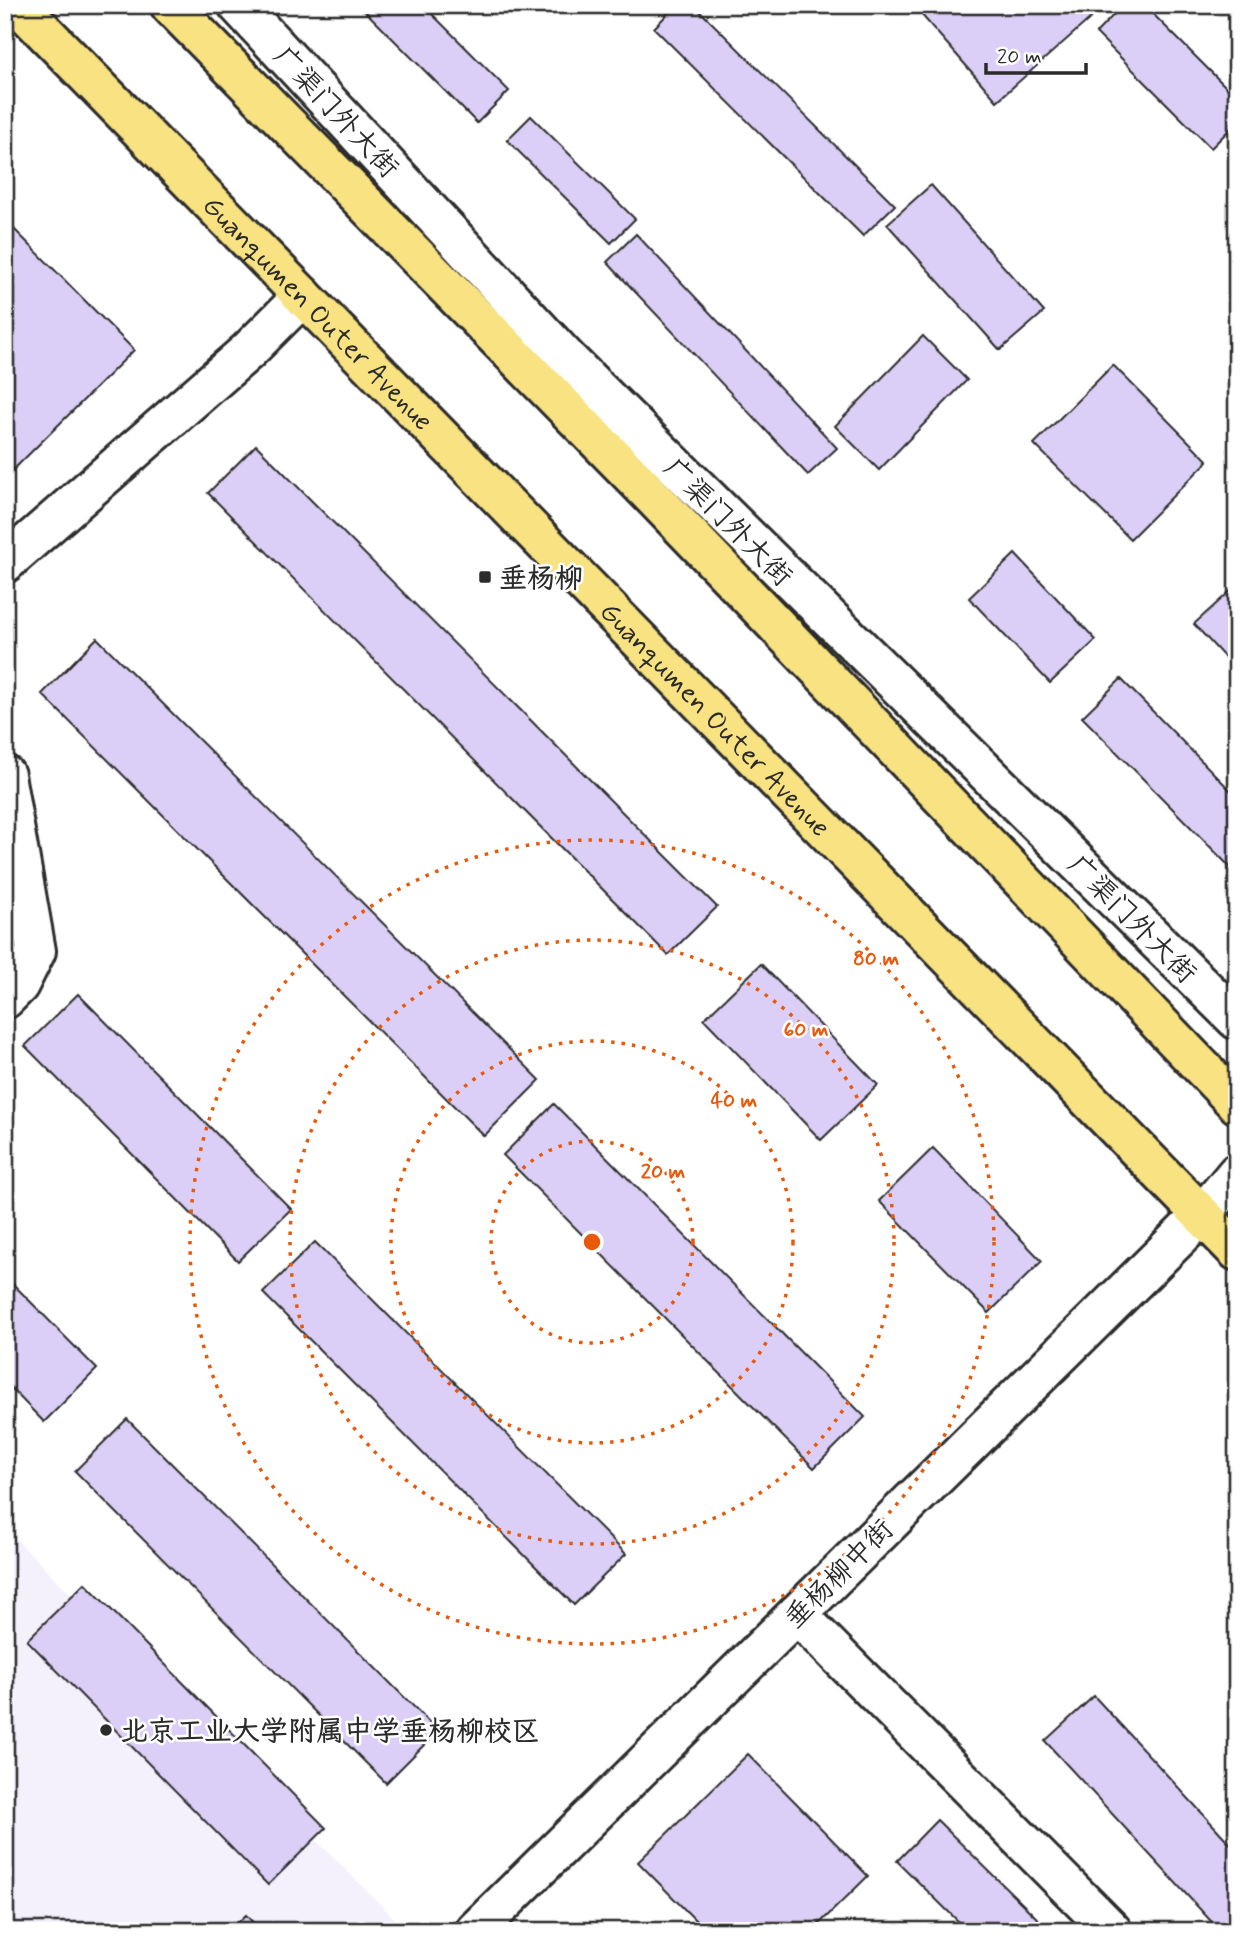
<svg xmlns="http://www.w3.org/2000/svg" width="1242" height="1936" font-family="Mynerve,'LXGW WenKai TC',sans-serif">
  <rect width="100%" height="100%" fill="#fff"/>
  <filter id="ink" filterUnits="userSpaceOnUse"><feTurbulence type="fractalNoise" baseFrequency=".0143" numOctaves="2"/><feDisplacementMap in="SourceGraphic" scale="14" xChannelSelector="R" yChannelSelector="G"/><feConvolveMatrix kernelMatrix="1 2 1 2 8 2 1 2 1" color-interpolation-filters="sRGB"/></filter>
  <g filter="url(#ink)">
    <path fill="#f4f1fd" d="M5 1528 407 1931H5Z"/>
    <g fill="#dccff7" stroke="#2b2b2b" stroke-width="2">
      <path d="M359 5H423L509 91 477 123Z"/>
      <path d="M676 5H694L895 205 863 236 654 28Z"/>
      <path d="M913 5H1081L1092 17 997 101Z"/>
      <path d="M1123 5H1144L1237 98V122L1211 148 1096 33Z"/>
      <path d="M531 116 635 219 611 243 507 140Z"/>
      <path d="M931 185 1044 312 1000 350 887 224Z"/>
      <path d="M5 220 134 350 5 478Z"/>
      <path d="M636 234 837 448 808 475 607 262Z"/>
      <path d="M923 336 967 380 879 470 835 426Z"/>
      <path d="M1113 365 1208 461 1130 539 1034 444Z"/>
      <path d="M256 445 717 907 668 955 208 493Z"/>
      <path d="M1015 554 1096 640 1050 683 969 598Z"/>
      <path d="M1237 585V671L1194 624Z"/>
      <path d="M97 638 540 1080 484 1136 42 694Z"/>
      <path d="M1121 679 1237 797V874L1082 717Z"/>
      <path d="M761 964 878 1085 821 1140 704 1019Z"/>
      <path d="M78 994 291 1209 238 1261 25 1046Z"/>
      <path d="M554 1104 865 1417 814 1468 503 1155Z"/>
      <path d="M933 1148 1042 1261 989 1313 879 1201Z"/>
      <path d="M315 1242 626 1554 574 1605 263 1293Z"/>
      <path d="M5 1276 97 1369 44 1422 5 1382Z"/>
      <path d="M127 1419 438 1731 386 1783 75 1471Z"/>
      <path d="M85 1583 326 1828 268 1885 27 1640Z"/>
      <path d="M1094 1696 1237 1851V1931H1220L1045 1741Z"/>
      <path d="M748 1754 868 1876 812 1931H706L638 1862Z"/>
      <path d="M937 1820 1050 1931H968L897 1861Z"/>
      <path d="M246 1915 261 1931H229Z"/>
    </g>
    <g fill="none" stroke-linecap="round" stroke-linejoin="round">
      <defs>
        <g id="minor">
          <path d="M238 5 567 359 1237 1020"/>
          <path d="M5 563 248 351 303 296"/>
          <path d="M5 775 36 951 19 985 5 999"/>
          <path d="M797 1614 1112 1931"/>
          <path d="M475 1931 1202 1215 1237 1173"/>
        </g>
        <g id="major">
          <path id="s1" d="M18 5 1237 1251"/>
          <path d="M170 5 652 496 1237 1104"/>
        </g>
      </defs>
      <use href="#minor" stroke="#2b2b2b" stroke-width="44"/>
      <use href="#major" stroke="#2b2b2b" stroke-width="44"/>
      <use href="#minor" stroke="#fff" stroke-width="38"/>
      <use href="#major" stroke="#f8e281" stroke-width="38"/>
    </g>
  </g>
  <g fill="none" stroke="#e8590c" stroke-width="3.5" stroke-dasharray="3.5 7">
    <circle cx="592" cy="1242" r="101"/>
    <circle cx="592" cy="1242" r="201"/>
    <circle cx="592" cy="1242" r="302"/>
    <circle cx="592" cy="1242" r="402"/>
  </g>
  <g fill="#2b2b2b" stroke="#fff" stroke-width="2.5">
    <rect x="478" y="570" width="14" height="14" rx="3.5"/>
    <circle cx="106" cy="1730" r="7"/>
  </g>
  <g text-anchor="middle" stroke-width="5" stroke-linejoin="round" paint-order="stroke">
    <g font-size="28" fill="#2b2b2b" stroke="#fff">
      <text transform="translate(337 111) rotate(47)" y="10">广渠门外大街</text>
      <text dy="10" stroke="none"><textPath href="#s1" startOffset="430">Guanqumen Outer Avenue</textPath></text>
      <text transform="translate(729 521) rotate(45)" y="10">广渠门外大街</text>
      <text dy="10" stroke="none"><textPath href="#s1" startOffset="998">Guanqumen Outer Avenue</textPath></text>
      <text transform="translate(1133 918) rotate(45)" y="10">广渠门外大街</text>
      <text transform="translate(838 1573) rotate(-45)" y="10">垂杨柳中街</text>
    </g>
    <g font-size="28" font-weight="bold" fill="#2b2b2b" stroke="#fff" text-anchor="start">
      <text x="499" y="587">垂杨柳</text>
      <text x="120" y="1740">北京工业大学附属中学垂杨柳校区</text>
    </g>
  </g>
  <circle cx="592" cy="1242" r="10" fill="#e8590c" stroke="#fff" stroke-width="3.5"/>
  <g font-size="21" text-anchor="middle" font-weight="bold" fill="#e8590c" stroke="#fff" stroke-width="5" stroke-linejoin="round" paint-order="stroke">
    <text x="876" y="965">80 m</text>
    <text x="806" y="1036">60 m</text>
    <text x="734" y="1107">40 m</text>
    <text x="663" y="1178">20 m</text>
  </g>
  <rect width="1242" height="1936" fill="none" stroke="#fff" stroke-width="28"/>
  <rect x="14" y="14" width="1214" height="1908" fill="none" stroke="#2b2b2b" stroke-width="2.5" filter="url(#ink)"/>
  <path d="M986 63v10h100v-10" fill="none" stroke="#2b2b2b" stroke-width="3.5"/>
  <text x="997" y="63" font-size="21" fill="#2b2b2b" stroke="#ffffff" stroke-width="5" paint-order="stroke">20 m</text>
</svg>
